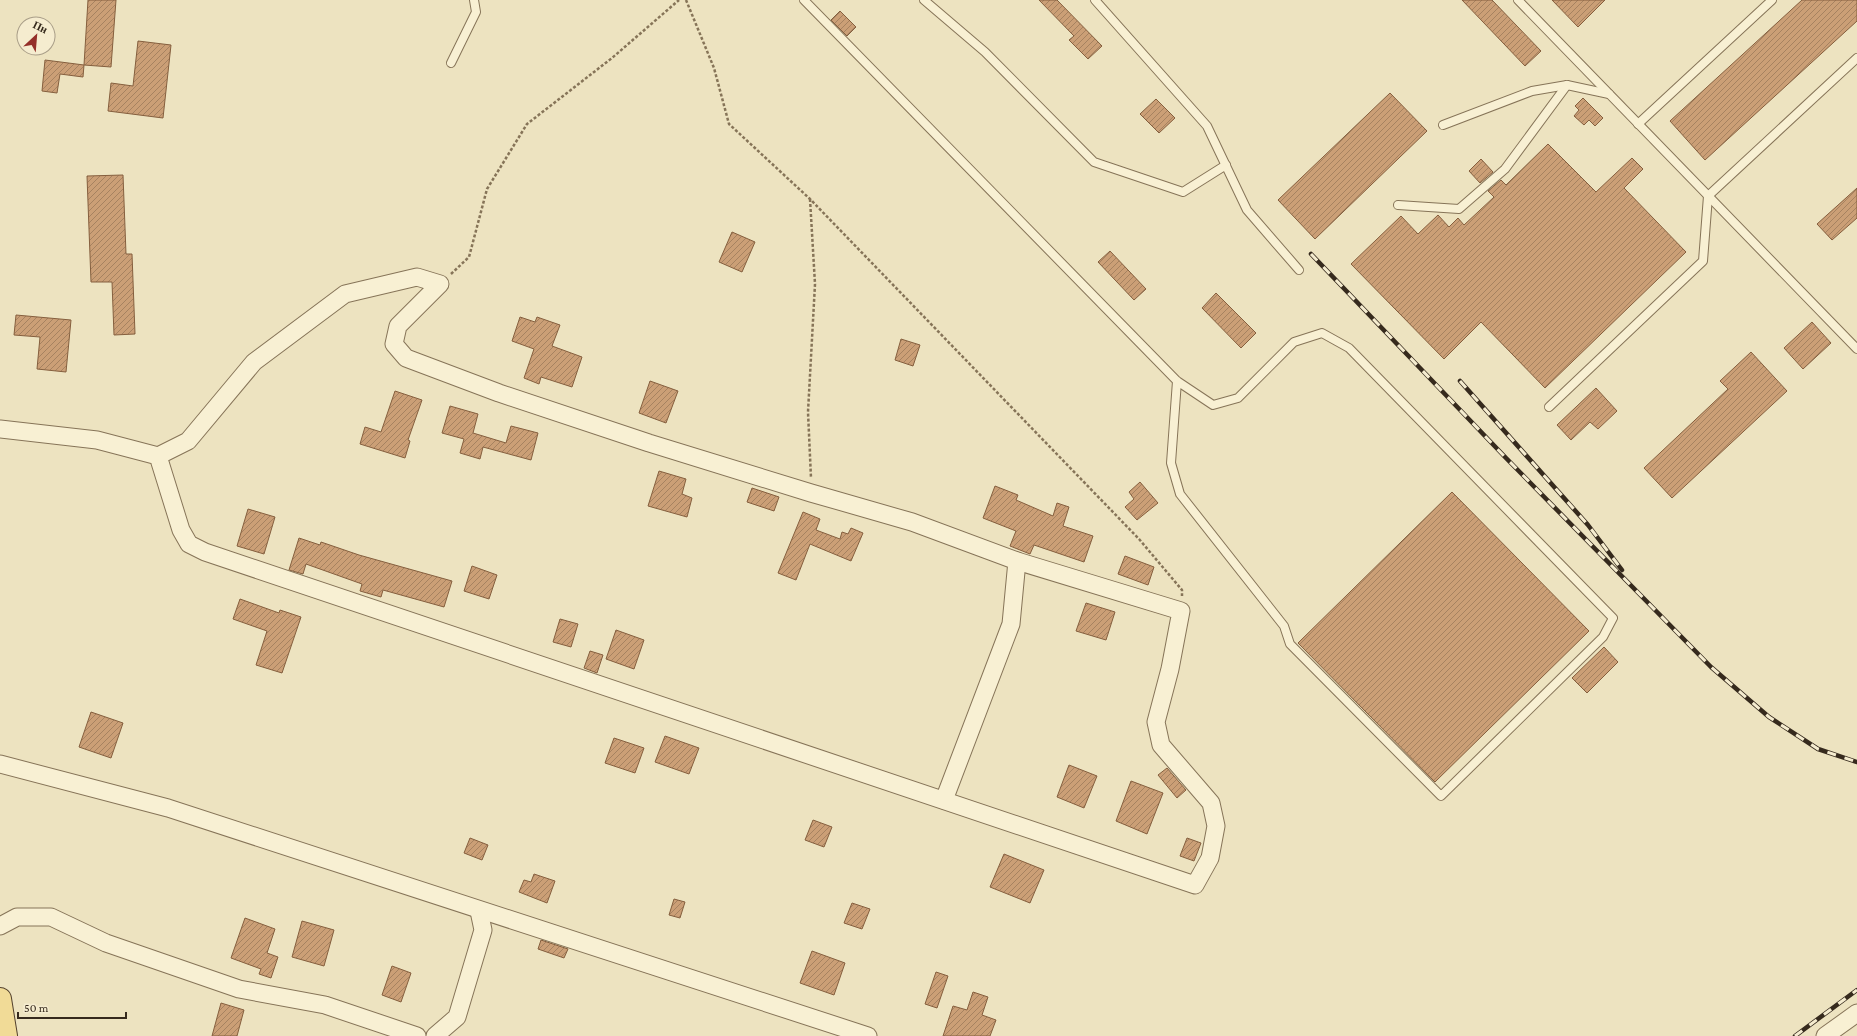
<svg xmlns="http://www.w3.org/2000/svg" width="1857" height="1036" font-family="'Crimson Pro',serif">
  <defs>
    <pattern id="building-hatch" width="6" height="6" patternUnits="userSpaceOnUse"><rect width="6" height="6" fill="#cb9f76"/><path d="M-1 1l2-2M0 6l6-6M5 7l2-2" fill="none" stroke="#a68260"/></pattern>
  </defs>
  <rect width="100%" height="100%" fill="#ede3c0"/>
  <g fill="url(#building-hatch)" stroke="#855f3e">
    <path d="M88 0H116L111 67 84 65Z"/>
    <path d="M1039 0H1057L1102 46 1088 59 1069 40 1074 36Z"/>
    <path d="M1462 0H1492L1541 51 1525 66Z"/>
    <path d="M1552 0H1605L1578 27Z"/>
    <path d="M1802 0H1857V21L1705 160 1670 121Z"/>
    <path d="M840 11 856 27 847 36 831 20Z"/>
    <path d="M138 41 171 45 163 118 108 111 111 83 133 86Z"/>
    <path d="M45 60 84 65 83 77 60 74 57 93 42 91Z"/>
    <path d="M1390 93 1427 131 1315 239 1278 200Z"/>
    <path d="M1583 98 1603 118 1595 126 1589 120 1584 125 1574 116 1579 110 1575 106Z"/>
    <path d="M1156 99 1175 118 1159 133 1140 114Z"/>
    <path d="M1548 144 1596 192 1632 158 1643 169 1624 188 1686 252 1545 388 1481 322 1444 359 1351 264 1401 216 1418 234 1438 215 1449 227 1458 218 1464 225 1494 197 1488 191 1501 180 1506 185Z"/>
    <path d="M1481 159 1493 172 1480 183 1469 171Z"/>
    <path d="M123 175 126 254H132L135 334 114 335 112 282H91L87 176Z"/>
    <path d="M1857 188V218L1832 240 1817 224Z"/>
    <path d="M732 232 755 242 742 272 719 262Z"/>
    <path d="M1110 251 1146 289 1134 300 1098 262Z"/>
    <path d="M1216 293 1256 333 1241 348 1202 308Z"/>
    <path d="M16 315 71 320 66 372 37 369 40 337 14 335Z"/>
    <path d="M520 317 535 322 537 317 560 325 552 346 582 357 572 387 541 377 539 384 524 378 534 349 512 341Z"/>
    <path d="M1812 322 1831 343 1803 369 1784 348Z"/>
    <path d="M901 339 920 345 913 366 895 360Z"/>
    <path d="M1751 352 1787 391 1672 498 1644 468 1728 389 1720 381Z"/>
    <path d="M650 381 678 391 666 423 639 413Z"/>
    <path d="M1596 388 1617 411 1598 429 1590 422 1571 440 1557 425Z"/>
    <path d="M395 391 422 400 408 440 410 441 405 458 360 444 365 427 381 432Z"/>
    <path d="M450 406 478 414 473 433 506 443 511 426 538 433 531 460 483 447 480 459 460 453 464 439 442 433Z"/>
    <path d="M659 471 686 479 682 494 692 498 687 517 648 506Z"/>
    <path d="M1140 482 1158 503 1137 520 1125 507 1134 499 1129 492Z"/>
    <path d="M995 486 1018 495 1016 500 1053 516 1057 503 1069 507 1063 526 1093 536 1084 562 1034 545 1030 554 1010 546 1016 531 983 518Z"/>
    <path d="M752 488 779 497 774 511 747 502Z"/>
    <path d="M1452 492 1589 631 1435 782 1298 643Z"/>
    <path d="M248 509 275 517 264 554 237 546Z"/>
    <path d="M803 512 820 519 816 530 840 539 842 532 848 534 851 528 863 533 851 561 810 544 796 580 778 573Z"/>
    <path d="M299 538 320 545 321 542 359 555 452 581 444 607 383 590 381 597 360 591 362 584 306 564 303 574 289 570Z"/>
    <path d="M1125 556 1154 567 1148 585 1118 574Z"/>
    <path d="M472 566 497 575 489 599 464 591Z"/>
    <path d="M240 599 279 613 280 610 301 617 282 673 256 665 267 631 233 619Z"/>
    <path d="M1086 603 1115 612 1106 640 1076 631Z"/>
    <path d="M560 619 578 624 571 647 553 642Z"/>
    <path d="M616 630 644 640 634 669 606 659Z"/>
    <path d="M1604 647 1618 662 1587 693 1572 678Z"/>
    <path d="M590 651 603 655 597 673 584 668Z"/>
    <path d="M91 712 123 723 111 758 79 747Z"/>
    <path d="M665 736 699 748 689 774 655 762Z"/>
    <path d="M614 738 644 748 635 773 605 763Z"/>
    <path d="M1069 765 1097 776 1084 808 1057 797Z"/>
    <path d="M1167 768 1186 790 1177 798 1158 775Z"/>
    <path d="M1131 781 1163 793 1147 834 1116 821Z"/>
    <path d="M813 820 832 827 824 847 805 840Z"/>
    <path d="M470 838 488 845 482 860 464 853Z"/>
    <path d="M1187 838 1201 843 1194 861 1180 856Z"/>
    <path d="M1004 854 1044 870 1030 903 990 887Z"/>
    <path d="M534 874 555 881 547 903 519 892 524 880 531 882Z"/>
    <path d="M674 899 685 902 680 918 669 915Z"/>
    <path d="M852 903 870 909 862 929 844 923Z"/>
    <path d="M245 918 275 929 267 953 278 957 271 978 259 974 261 969 231 958Z"/>
    <path d="M302 921 334 930 324 966 292 957Z"/>
    <path d="M541 940 568 949 564 958 538 949Z"/>
    <path d="M812 951 845 963 834 995 800 983Z"/>
    <path d="M392 966 411 973 401 1002 382 995Z"/>
    <path d="M936 972 948 976 937 1008 925 1004Z"/>
    <path d="M973 992 988 997 982 1015 996 1020 990 1036H943L953 1006 967 1010Z"/>
    <path d="M221 1003 244 1010 237 1036H212Z"/>
  </g>
  <g fill="none" stroke-linecap="round" stroke-linejoin="round">
    <defs>
      <g id="lane">
        <path d="M804 0 1177 381 1213 405 1238 398 1294 342 1322 333 1349 348 1613 618 1603 637 1441 796 1290 644 1284 626 1180 494 1171 463 1177 381"/>
        <path d="M924 0 985 52 1094 162 1183 192 1226 165"/>
        <path d="M1095 0 1207 126 1247 210 1299 270"/>
        <path d="M1518 0 1857 349"/>
        <path d="M451 63 476 12 474 0"/>
        <path d="M1638 124 1772 0"/>
        <path d="M1443 125 1532 91 1567 85 1609 94"/>
        <path d="M1398 205 1459 209 1505 169 1567 85"/>
        <path d="M1549 407 1703 261 1708 196 1857 58"/>
      </g>
      <g id="street">
        <path d="M0 429 97 440 158 456 181 530 189 544 205 552 1195 885 1210 858 1216 826 1211 803 1161 745 1156 722 1170 669 1181 611 1017 561 912 522 811 493 649 443 499 393 406 358 394 344 398 326 440 284 417 277 345 294 254 362 188 441 158 456"/>
        <path d="M0 764 168 808 868 1036"/>
        <path d="M944 800 1011 624 1017 561"/>
        <path d="M0 926 17 917H51L106 943 239 989 325 1005 417 1036"/>
        <path d="M435 1036 457 1017 483 930 479 911"/>
        <path d="M1825 1036 1857 1013"/>
      </g>
      <path id="primary" d="M0 999 6 1036"/>
    </defs>
    <use href="#lane" stroke="#867458" stroke-width="10"/>
    <use href="#street" stroke="#867458" stroke-width="19"/>
    <use href="#primary" stroke="#53412d" stroke-width="24"/>
    <g stroke="#867458" stroke-width="2.5" stroke-dasharray="3 2" stroke-linecap="butt">
      <path d="M686 0 714 68 729 124 810 199 1139 539 1182 590V596"/>
      <path d="M810 199 815 284 808 412 811 478"/>
      <path d="M451 274 469 257 487 189 527 124 612 58 679 0"/>
    </g>
    <use href="#lane" stroke="#f8f0d3" stroke-width="8"/>
    <use href="#street" stroke="#f8f0d3" stroke-width="17"/>
    <use href="#primary" stroke="#f1db97" stroke-width="22"/>
    <defs>
      <g id="rail">
        <path d="M1311 254 1506 458 1711 667 1769 717 1818 749 1857 762"/>
        <path d="M1460 381 1588 525 1622 570"/>
        <path d="M1795 1036 1857 990"/>
      </g>
    </defs>
    <use href="#rail" stroke="#362a1d" stroke-width="4.5"/>
    <use href="#rail" stroke="#f5eccf" stroke-width="3" stroke-dasharray="9" stroke-linecap="butt"/>
  </g>
  <g transform="translate(36 36) rotate(26)"><circle r="19" fill="#f5eccf" stroke="#a99e88"/>
  <path d="M0-3L7 15L0 10L-7 15Z" fill="#942f29"/>
  <text y="-6" font-size="11" font-weight="bold" text-anchor="middle" fill="#362a1d">Пн</text>
  </g>
  <path d="M18 1012v6h108v-6" fill="none" stroke="#362a1d" stroke-width="2"/>
  <text x="24" y="1012" font-size="12" fill="#362a1d" stroke="#f5eccf" stroke-width="3" paint-order="stroke">50 m</text>
</svg>
